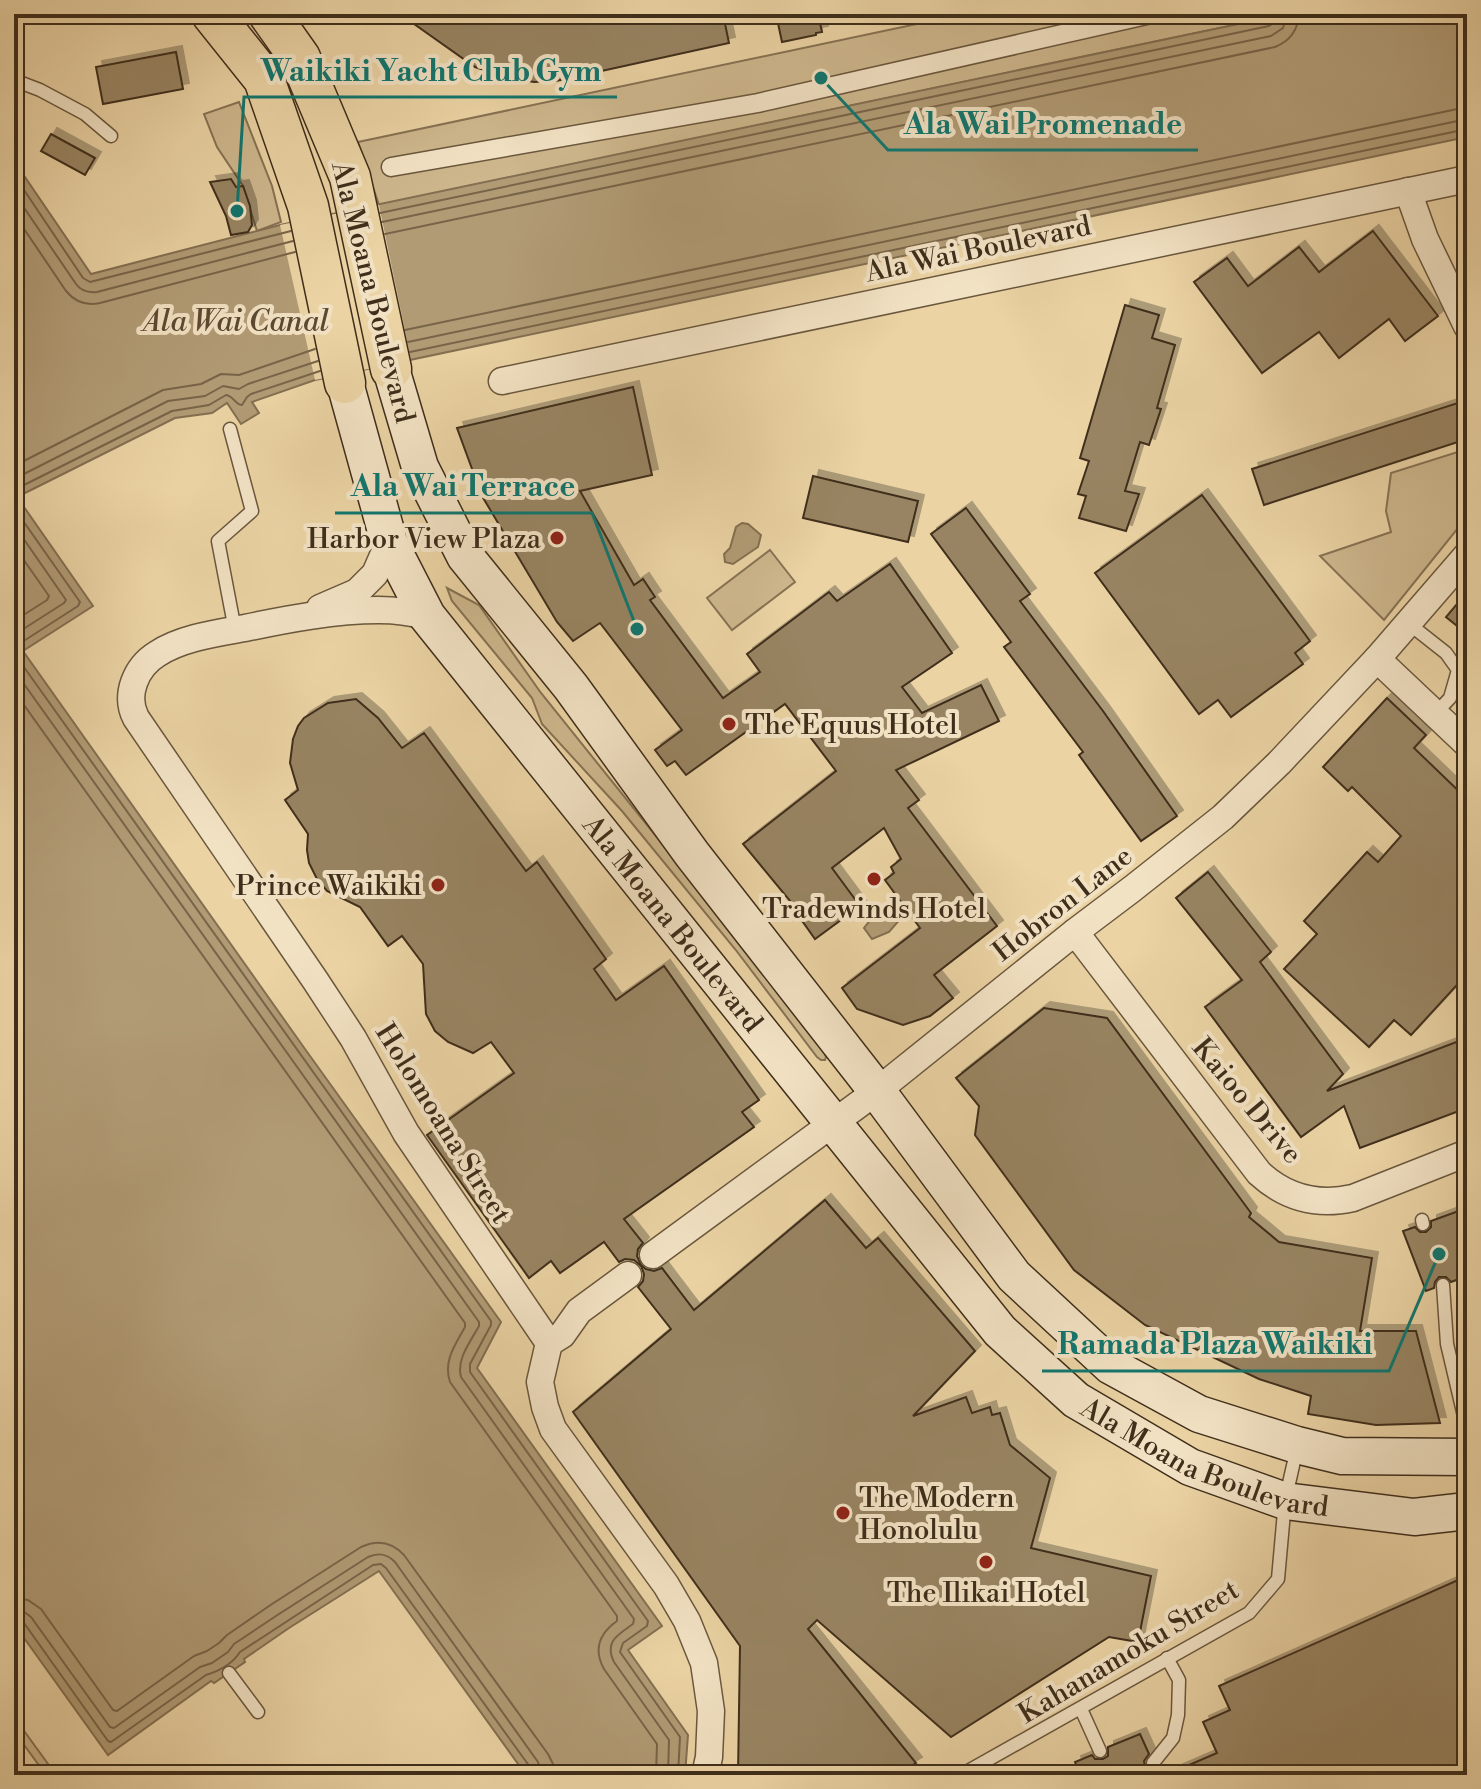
<svg xmlns="http://www.w3.org/2000/svg" width="1481" height="1789" font-family="'Libre Bodoni',serif">
  <defs>
    <filter id="shadow"><feDropShadow dx="6" dy="-6" stdDeviation="0" flood-color="#0004"/></filter>
  </defs>
  <rect width="100%" height="100%" fill="#ebd3a4"/>
  <filter id="stains"><feTurbulence type="fractalNoise" baseFrequency=".0025" numOctaves="4"/><feColorMatrix values="0 0 0 0 .2 0 0 0 0 .09 0 0 0 0 .02 0 0 0 .5 -.17"/></filter>
  <radialGradient id="worn" r=".72"><stop offset=".6" stop-color="#630" stop-opacity="0"/><stop offset="1" stop-color="#630" stop-opacity=".3"/></radialGradient>
  <g fill="#ceb78d" stroke="#867254" stroke-width="2">
    <path d="M964 14H1286L379 205 358 142Z"/>
    <path d="M239 102 272 186 281 222 257 231 243 186 217 147 204 114Z"/>
    <path d="M1467 449V517L1384 620 1320 556 1391 532 1386 511 1391 473Z"/>
    <path d="M770 550 795 582 732 630 707 598Z"/>
    <path d="M447 588 479 605 541 693 680 866 824 1052 826 1057 825 1060H821L817 1057 735 949 622 811 542 724 532 698 452 601Z"/>
    <path d="M14 1717 56 1775H46L14 1731Z"/>
  </g>
  <g fill="#b19b75" stroke="#836f51" stroke-width="2">
    <path d="M1286 14H1467V137L315 380 252 402 259 413 241 424 227 403 212 413 175 418 17 497 93 606 23 651 305 1049 501 1322 477 1368 662 1626 628 1650 688 1735 685 1775H526L379 1571 289 1628 244 1659 245 1662 214 1683 211 1681 108 1755 14 1624V161L91 274 280 225Z"/>
    <path d="M742 523 748 524 761 535 758 547 733 564 725 562 724 554 730 548 736 527Z"/>
    <path d="M892 904 902 917 889 932 872 939 864 928 875 914Z"/>
  </g>
  <path fill="#ebd3a4" d="M379 205 411 360 315 380 280 225Z"/>
  <g fill="none" stroke-linecap="round" stroke-linejoin="round">
    <g stroke="#786448" stroke-width="2">
      <path d="M14 175 83 278 90 282 291 231"/>
      <path d="M14 193 76 284C81 291 88 293 97 292L293 241"/>
      <path d="M380 213 1269 26 1275 22 1277 14"/>
      <path d="M14 214 66 291C75 302 86 306 100 303L295 252"/>
      <path d="M382 222 1271 36 1283 28 1287 14"/>
      <path d="M385 234 1275 47C1290 41 1298 30 1299 14"/>
      <path d="M405 330 1467 107"/>
      <path d="M408 342 1467 119"/>
      <path d="M410 352 1467 129"/>
      <path d="M14 466 163 390 201 384 221 374 239 375 315 349"/>
      <path d="M14 479 168 401 205 396 223 386 239 389 248 384 318 361"/>
      <path d="M14 490 172 411 209 405 226 395C234 396 235 405 242 405L247 397 251 394 320 371"/>
      <path d="M14 508 80 602 78 606 19 644 16 649V656L491 1321V1325L470 1364V1372L648 1621 647 1626 623 1643 620 1652 680 1737 678 1775"/>
      <path d="M14 525 66 600 64 603 14 635"/>
      <path d="M14 546 49 596 47 600 14 621"/>
      <path d="M14 670 479 1322V1326C471 1341 456 1359 461 1377L634 1619 633 1624C618 1635 604 1641 614 1662L669 1740 668 1775"/>
      <path d="M14 691 465 1323V1327C455 1345 443 1361 450 1382L617 1616V1621C600 1633 593 1649 604 1669L657 1744 656 1775"/>
      <path d="M14 1598 28 1600 41 1609 113 1710 117 1711 194 1656 207 1651 219 1643 227 1635 272 1604 361 1547C378 1539 392 1542 404 1555L548 1754 553 1764 554 1775"/>
      <path d="M14 1610 23 1611 31 1617 110 1727 114 1728 200 1667 212 1663 228 1652 234 1644 279 1614 368 1557C379 1552 387 1554 395 1562L538 1762 542 1775"/>
      <path d="M14 1620H20L24 1623 108 1741 111 1742 206 1675C219 1671 233 1663 240 1652L373 1565 381 1564 386 1568 530 1767 532 1775"/>
    </g>
  </g>
  <g fill="#988462" stroke="#3f2e1b" stroke-width="2" filter="url(#shadow)">
    <path d="M400 14H723L729 43 556 81 534 82 506 77 475 67Z"/>
    <path d="M776 14H818L822 32 816 33V35L782 42Z"/>
    <path d="M176 52 183 89 103 104 96 67Z"/>
    <path d="M51 134 95 158 85 175 41 151Z"/>
    <path d="M231 179 236 187 243 186 250 206 252 225 248 232 231 235 226 216 210 182Z"/>
    <path d="M1373 231 1438 316 1405 341 1389 319 1339 358 1319 332 1262 373 1194 282 1227 258 1248 286 1299 247 1319 272Z"/>
    <path d="M1125 305 1159 315 1152 338 1175 345 1157 408 1161 409 1149 445 1140 442 1125 491 1139 494 1126 531 1079 518 1086 496 1078 494 1089 461 1080 458Z"/>
    <path d="M633 387 652 475 580 491 634 585 643 579 655 597 650 600 723 698 760 672 747 654 829 592 837 601 890 564 952 653 902 687 922 713 981 685 999 721 896 770 919 800 908 808 997 926 934 975 953 998 930 1016 903 1025 857 1009 842 988 920 928 885 880 894 873 891 867 901 859 884 828 832 868 860 906 815 939 798 915 800 913 743 844 836 771 785 704 686 775 675 761 667 766 655 750 682 730 600 623 573 641 557 622 482 496 457 428Z"/>
    <path d="M1467 400V439L1264 505 1252 469Z"/>
    <path d="M813 476 918 501 908 542 803 518Z"/>
    <path d="M1202 495 1310 641 1295 653 1303 664 1231 717 1218 700 1199 714 1095 573Z"/>
    <path d="M966 508 1030 594 1020 601 1103 711 1177 816 1141 841 1079 755 1083 752 1004 647 1011 642 931 534Z"/>
    <path d="M1467 592V634L1446 617Z"/>
    <path d="M1387 698 1426 735 1414 748 1467 799V974L1411 1035 1394 1020 1369 1047 1284 969 1317 934 1304 921 1367 852 1378 862 1401 836 1352 787 1348 791 1323 767Z"/>
    <path d="M356 699 378 718 402 748 424 733 526 871 537 862 606 959 594 969 616 1000 664 966 759 1100 742 1112 754 1127 624 1219 643 1243 638 1249 637 1256 641 1265 646 1269 654 1271 662 1268 694 1310 825 1200 866 1248 878 1238 975 1351 913 1416 966 1397 972 1413 990 1407 992 1415 1000 1413 1010 1445 1050 1478 1031 1548 1151 1576 1138 1642 1109 1637 951 1737 817 1620 808 1629 916 1763 896 1775H738L740 1646 573 1412 671 1329 638 1287 643 1281 644 1274 641 1266 634 1260 625 1259 619 1262 604 1242 560 1273 551 1261 529 1278 427 1135 514 1073 491 1042 473 1053 448 1042 435 1031 426 1014 423 964 402 936 388 946 360 907 327 891 317 879 309 863 307 850 308 834 285 800 298 790 290 763 293 739 298 726 304 718 328 703Z"/>
    <path d="M1208 872 1271 952 1260 962 1343 1074 1327 1091 1467 1038V1108L1360 1148 1344 1106 1301 1137 1205 1007 1242 980 1176 898Z"/>
    <path d="M1044 1008 1107 1018 1251 1213 1249 1217 1279 1242 1372 1258 1360 1331H1416L1440 1423 1376 1425 1308 1414 1311 1396 1259 1379 1145 1325 1074 1270 975 1135 979 1106 956 1078Z"/>
    <path d="M1467 1208V1276L1451 1282 1446 1277H1439L1435 1282 1434 1288 1426 1291 1403 1231 1415 1227 1420 1232H1426L1431 1227V1221Z"/>
    <path d="M1458 1580 1467 1599V1775H1166L1217 1753 1203 1722 1230 1710 1219 1686Z"/>
    <path d="M1140 1734 1149 1754 1144 1761 1145 1767 1151 1772 1157 1771 1158 1775H1080L1075 1762 1092 1755 1095 1759H1103L1108 1756V1747Z"/>
  </g>
  <g fill="none" stroke-linecap="round" stroke-linejoin="round">
    <defs>
      <g id="service">
        <path d="M14 80 40 90 85 114 111 136"/>
        <path d="M230 429 252 511 218 541 235 630"/>
        <path d="M1408 623 1446 653 1458 670 1450 698 1435 714"/>
        <path d="M1422 1220 1423 1224"/>
        <path d="M1443 1285 1447 1344 1467 1429"/>
        <path d="M229 1673 258 1712"/>
        <path d="M1081 1709 1100 1751"/>
        <path d="M1153 1763 1173 1738 1178 1715 1179 1680 1167 1658"/>
        <path d="M961 1775 1249 1613 1278 1579 1285 1501 1297 1448"/>
      </g>
      <path id="pedestrian" d="M391 167 758 103 1151 14"/>
      <g id="minor">
        <path d="M1408 191 1425 239 1467 326"/>
        <path d="M502 381 1467 179"/>
        <path d="M320 608 357 592 375 574 389 542"/>
        <path d="M427 616C411 612 395 610 379 610 335 610 288 619 245 628 217 633 181 638 157 654 136 667 124 695 136 718L315 980 353 1038 406 1133 549 1343 540 1382 545 1407 553 1429 666 1585 687 1621 704 1663 711 1711 709 1757 705 1775"/>
        <path d="M1377 659 1467 744"/>
        <path d="M1075 932 1259 1173C1286 1198 1317 1206 1353 1198L1467 1153"/>
        <path d="M653 1255 877 1091 1075 932 1132 889 1223 817 1279 763 1377 659 1467 555"/>
        <path d="M549 1343 562 1335 579 1311 628 1275"/>
      </g>
      <g id="secondary">
        <path d="M391 369 420 467 465 556 571 687 692 854 877 1091 1014 1276 1111 1366 1199 1414 1297 1445 1342 1456 1467 1457"/>
        <path id="s1" d="M345 383 389 542 427 616 1000 1331 1076 1400 1190 1467 1285 1501 1414 1517 1467 1511"/>
      </g>
      <g id="primary">
        <path d="M212 14 264 79 308 206 345 383"/>
        <path d="M269 14 300 58 350 177 391 369"/>
      </g>
    </defs>
    <use href="#service" stroke="#6a573d" stroke-width="15"/>
    <use href="#pedestrian" stroke="#6a573d" stroke-width="21"/>
    <use href="#minor" stroke="#6a573d" stroke-width="29"/>
    <use href="#secondary" stroke="#3f2e1b" stroke-width="39"/>
    <use href="#primary" stroke="#3f2e1b" stroke-width="43"/>
    <use href="#service" stroke="#f2e2c4" stroke-width="12"/>
    <use href="#pedestrian" stroke="#f2e2c4" stroke-width="18"/>
    <use href="#minor" stroke="#f2e2c4" stroke-width="26"/>
    <use href="#secondary" stroke="#f2e2c4" stroke-width="36"/>
    <use href="#primary" stroke="#ebd3a4" stroke-width="40"/>
  </g>
  <g fill="#8f2418" stroke="#f2e2c4" stroke-width="3">
    <circle cx="557" cy="538" r="8"/>
    <circle cx="729" cy="724" r="8"/>
    <circle cx="874" cy="879" r="8"/>
    <circle cx="438" cy="885" r="8"/>
    <circle cx="843" cy="1513" r="8"/>
    <circle cx="986" cy="1562" r="8"/>
  </g>
  <g text-anchor="middle" stroke-width="8" stroke-linejoin="round" paint-order="stroke">
    <g font-size="28" fill="#3f2e1b" stroke="#f2e2c4">
      <text transform="translate(978 248) rotate(-12)" y="10">Ala Wai Boulevard</text>
      <text transform="translate(374 292) rotate(76)" y="10">Ala Moana Boulevard</text>
      <text transform="translate(1062 903) rotate(-38)" y="10">Hobron Lane</text>
      <text dy="10" stroke="none"><textPath href="#s1" startOffset="642">Ala Moana Boulevard</textPath></text>
      <text transform="translate(1248 1100) rotate(50)" y="10">Kaioo Drive</text>
      <text transform="translate(444 1123) rotate(58)" y="10">Holomoana Street</text>
      <text dy="10" stroke="none"><textPath href="#s1" startOffset="1410">Ala Moana Boulevard</textPath></text>
      <text transform="translate(1128 1651) rotate(-31)" y="10">Kahanamoku Street</text>
    </g>
    <g font-size="28" fill="#3f2e1b" stroke="#f2e2c4" text-anchor="end">
      <text x="541" y="548">Harbor View Plaza</text>
      <text x="745" y="734" text-anchor="start">The Equus Hotel</text>
      <text x="422" y="895">Prince Waikiki</text>
      <text x="874" y="918" text-anchor="middle">Tradewinds Hotel</text>
      <text x="859" y="1507" text-anchor="start">The Modern<tspan x="859" dy="32">Honolulu</tspan></text>
      <text x="986" y="1602" text-anchor="middle">The Ilikai Hotel</text>
    </g>
    <g font-size="30" font-style="italic" fill="#5c4932" stroke="#f2e2c4">
      <text x="236" y="331">Ala Wai Canal</text>
    </g>
  </g>
  <path fill="none" stroke="#0f766e" stroke-width="3" d="M237 211L244 97H617M821 78L888 150H1198M637 629L592 513H335M1439 1254L1389 1371H1042"/>
  <g fill="#0f766e" stroke="#f2e2c4" stroke-width="3">
    <circle cx="237" cy="211" r="8"/>
    <circle cx="821" cy="78" r="8"/>
    <circle cx="637" cy="629" r="8"/>
    <circle cx="1439" cy="1254" r="8"/>
  </g>
  <g font-size="30" text-anchor="middle" font-weight="bold" fill="#0f766e" stroke="#f2e2c4" stroke-width="8" stroke-linejoin="round" paint-order="stroke">
    <text x="431" y="81">Waikiki Yacht Club Gym</text>
    <text x="1043" y="134">Ala Wai Promenade</text>
    <text x="463" y="496">Ala Wai Terrace</text>
    <text x="1215" y="1354">Ramada Plaza Waikiki</text>
  </g>
  <rect width="1481" height="1789" fill="none" stroke="#ebd3a4" stroke-width="48"/>
  <rect x="16" y="16" width="1449" height="1757" fill="none" stroke="#3f2e1b" stroke-width="4"/>
  <rect x="24" y="24" width="1433" height="1741" fill="none" stroke="#3f2e1b" stroke-width="2"/>
  <rect width="100%" height="100%" filter="url(#stains)"/>
  <rect width="100%" height="100%" fill="url(#worn)"/>
</svg>
